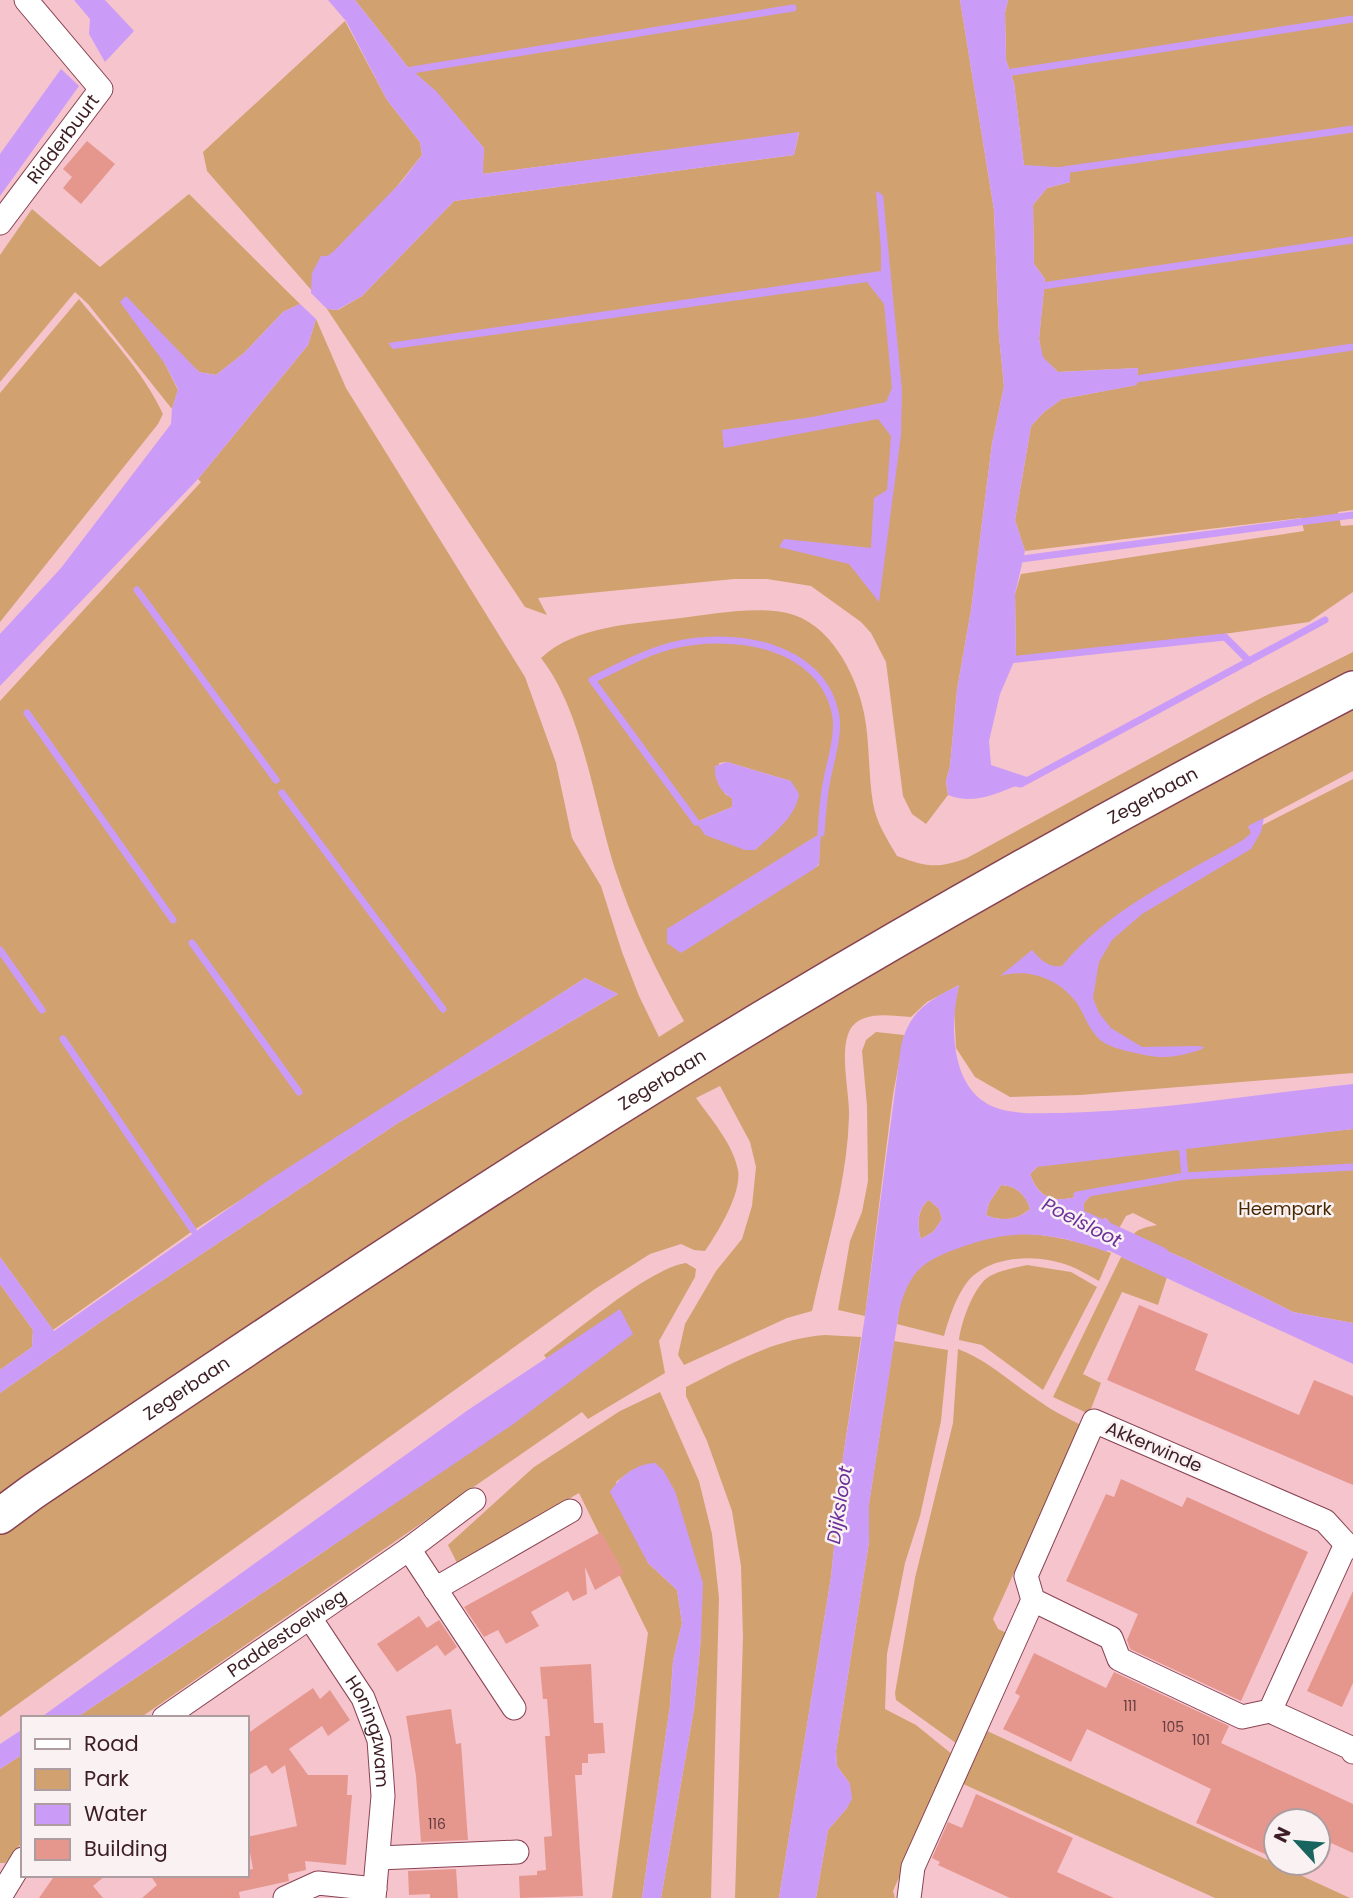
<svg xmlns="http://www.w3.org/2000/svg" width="1353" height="1898" font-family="Poppins,sans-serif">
  <rect width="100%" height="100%" fill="#f6c4cc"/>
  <g fill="#d1a270" fill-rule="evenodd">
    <path d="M355 0H960L994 210 999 336 1004 386 992 444 971 610 957 690 950 766 946 781 948 795 926 824 912 814 903 796 886 662 871 633 861 622 811 586 767 579H734L538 598 547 615 525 607 327 309 338 310 362 296 454 201 794 155 799 133 482 174 484 148 436 92 407 66Z"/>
    <path d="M1008 0H1353V510L1338 512 1341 526 1353 525V592L1309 622 1202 637 1016 657 1015 594 1021 574 1304 531 1301 518 1025 551 1015 520 1031 426 1044 412 1062 399 1136 385 1138 368 1058 372 1042 357 1039 339 1045 279 1034 264 1033 205 1047 188 1070 182V168L1024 166 1014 83 1006 60 1005 13Z"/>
    <path d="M345 21 387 100 420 142 422 155 313 292 207 171 203 152Z"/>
    <path d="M189 194 300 304 283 312 244 353 216 375 199 372 180 354 165 364 178 390 172 409 88 304 75 292 0 382V255L32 209 100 267Z"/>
    <path d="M79 299C108 335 143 371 163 414L158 424 0 622V393Z"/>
    <path d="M316 319 346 388 525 677 556 763 572 838 601 886 622 952 639 996 659 1037 684 1021C657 972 632 922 615 869 594 804 583 712 541 658 576 625 635 624 681 618 715 614 752 606 787 613 829 622 856 673 864 713 870 742 868 773 873 803 876 822 887 839 897 856 927 867 937 869 967 858L1263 697 1353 652V675L0 1498V1393L112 1314 398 1123 618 994 585 978 194 1230 53 1330 0 1257V701L201 482 198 479 308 345ZM727 762 791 781 788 817 755 850 696 822 732 807 734 802 732 798 725 794 719 763ZM820 834 819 865 722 926 740 884Z"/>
    <path d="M1353 704V771L1248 827 1253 830 1353 779V1073L1080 1095 1010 1097 975 1077 956 1048 954 1008 959 985 927 1002 911 1017C892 1016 864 1010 851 1028 838 1049 850 1093 849 1117 847 1184 826 1247 812 1311L787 1318 684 1365 678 1355 685 1324 716 1271 742 1239 752 1206 756 1167 750 1142 720 1086 696 1098C711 1119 733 1144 738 1170 742 1193 718 1232 705 1251L694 1250 681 1244 650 1254 595 1289 0 1717V1535L82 1474 402 1256 996 897Z"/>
    <path d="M876 1032 904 1035 893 1095 865 1316 838 1310 850 1241 862 1212 868 1181 867 1106 862 1051 866 1040Z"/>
    <path d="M1353 1129V1323L1293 1312 1186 1259 1132 1237C1136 1228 1148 1227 1157 1225L1133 1213 1126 1216 1117 1232 1106 1218 1091 1223 1084 1213V1203L1091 1194 1089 1193C1063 1202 1041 1205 1030 1174L1037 1167 1047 1162Z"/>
    <path d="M1001 1185C1015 1185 1026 1195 1030 1209 1018 1220 1000 1222 986 1215L989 1203Z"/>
    <path d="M929 1200 939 1209 942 1219 933 1232 921 1239C917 1227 917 1208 929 1200Z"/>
    <path d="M1013 1233C1047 1234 1079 1241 1111 1253L1099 1281C1090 1276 1080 1270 1070 1266 1039 1254 991 1254 968 1281 956 1296 949 1318 944 1336L897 1324C899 1312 900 1298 905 1287 922 1250 977 1240 1013 1233Z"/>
    <path d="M1121 1257 1167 1277 1158 1305 1122 1292 1083 1374 1101 1383 1089 1414 1053 1397Z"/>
    <path d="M686 1263 696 1269 695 1277 659 1341 665 1373 588 1419 582 1412 140 1718H76L316 1557 564 1385 544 1355C577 1331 650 1268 686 1263Z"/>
    <path d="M1027 1265 1071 1272 1097 1287 1043 1390 982 1345 959 1340C961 1322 974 1285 990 1276 1001 1270 1015 1268 1027 1265Z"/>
    <path d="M0 1284 33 1330 32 1347 0 1370Z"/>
    <path d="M825 1335 861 1337 843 1457 831 1577 779 1898H735L743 1637 741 1566 732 1511 707 1441 686 1396V1387C731 1364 773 1339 825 1335Z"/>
    <path d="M894 1341 948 1350 941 1421 920 1516 905 1563 887 1654 885 1709 916 1725 953 1755 893 1891 895 1898H816L828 1830 847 1808 850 1784 837 1766 836 1751 869 1542V1504Z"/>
    <path d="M958 1349C990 1361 1013 1385 1042 1403 1054 1412 1068 1418 1081 1425L993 1619 998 1629 1011 1635 960 1746 896 1700 895 1693 915 1578 953 1423Z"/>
    <path d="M660 1392 699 1481 712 1534 719 1598 711 1898H661L694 1709 701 1638 632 1470 616 1482 648 1563 677 1590 682 1623 673 1661 670 1706 642 1898H612L648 1633 579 1493 457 1563 448 1545 534 1467 620 1411Z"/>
    <path d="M985 1730 1350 1898H1215L961 1783Z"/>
    <path d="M23 1754V1841L5 1863H0V1769Z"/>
  </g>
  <g fill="#cb9cf7" fill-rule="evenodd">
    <path d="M74 0H105L134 31 105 62 89 34 90 19Z"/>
    <path d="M328 0H355L407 66 436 91 484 148 483 174 799 132 794 155 454 201 362 296 337 310 327 309 311 293 312 273 321 256H327L333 252 403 180 422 155 420 142 387 100 346 21Z"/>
    <path d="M960 0H1008L1005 13 1006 60 1014 83 1024 165 1070 168V182L1047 188 1033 205 1034 264 1045 279 1039 339 1043 357 1058 372 1138 368 1137 385 1062 399 1044 412 1031 426 1015 520 1025 551 1015 594 1016 657 1000 694 989 741 991 765 1033 779C1005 789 977 807 948 795L946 781 950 766 957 690 971 610 992 444 1004 386 999 336 994 210Z"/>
    <path d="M61 69 79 86 0 196V154Z"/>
    <path d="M876 191 883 195 902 390 901 435 879 602 849 564 779 547 784 539 871 548 874 498 887 490 891 436 878 419 724 448 722 430 812 417 886 402 892 388 884 304 867 282 393 349 388 343 881 271V249Z"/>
    <path d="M126 296 199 372 216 375 244 353 283 312 300 304 316 319 308 345 198 479 0 686V634L61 568 171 424 172 409 178 389 165 364 120 302Z"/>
    <path d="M727 762 791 781 799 794C796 817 772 835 755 850H745L705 835 696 822 732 807V798C720 792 714 780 715 766Z"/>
    <path d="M1264 818 1261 832 1251 849 1142 914 1112 940 1099 962 1093 998 1099 1013 1111 1028 1142 1047 1197 1046 1204 1047 1202 1049C1191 1053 1177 1057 1165 1057 1153 1058 1112 1049 1103 1042 1088 1031 1085 1014 1076 1002 1058 978 1028 968 1000 976L1032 950C1040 959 1048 968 1062 966 1108 909 1181 876 1243 840L1251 833 1248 826Z"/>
    <path d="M821 833 819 864 814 869 681 953 667 943V929Z"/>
    <path d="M585 978 618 994 398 1123 112 1314 0 1393V1370L32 1347 33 1330 0 1284V1257L54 1331 269 1180Z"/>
    <path d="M959 985C950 1023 949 1089 994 1107 1014 1115 1041 1113 1062 1113 1159 1111 1257 1094 1353 1084V1129L1037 1167 1030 1174C1042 1209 1068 1200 1095 1191L1084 1203V1213L1091 1223 1106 1218 1117 1232 1107 1252C1054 1232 1013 1227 959 1248 922 1261 909 1272 899 1311L869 1504V1542L836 1751 837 1766 850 1784 852 1799 847 1808 828 1830 816 1898H779L831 1577 843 1457 865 1316 901 1046C910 1010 928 1001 959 985ZM1001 1185C1015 1185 1026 1195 1030 1209 1019 1220 1000 1222 986 1215L989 1203ZM929 1200 939 1209 942 1219 933 1232 921 1239C917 1227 917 1207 929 1200Z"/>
    <path d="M1132 1237 1186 1259 1293 1312 1353 1323V1364L1121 1257Z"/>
    <path d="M620 1309 633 1334 512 1425 76 1718H40L468 1410Z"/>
    <path d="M655 1463 663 1470 675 1491 703 1583 701 1638 694 1709 661 1898H642L670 1706 673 1661 682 1623 677 1590 648 1563 610 1492C621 1476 635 1464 655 1463Z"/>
    <path d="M23 1729V1754L0 1769V1744Z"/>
  </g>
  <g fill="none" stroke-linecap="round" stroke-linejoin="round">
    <g stroke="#cb9cf7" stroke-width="7">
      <path d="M412 70 793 8"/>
      <path d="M1006 73 1353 19"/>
      <path d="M1063 170 1353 129"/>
      <path d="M1042 286 1353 240"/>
      <path d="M1129 380 1353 347"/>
      <path d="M1014 560 1353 515"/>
      <path d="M137 590 276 780"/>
      <path d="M1009 660 1225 637 1249 661"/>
      <path d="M27 713 173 920"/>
      <path d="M1010 782 1021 784 1325 620"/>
      <path d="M282 793 443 1009"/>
      <path d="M696 822 592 680C618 667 642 654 670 646 730 630 824 643 836 717 839 738 829 765 826 785 823 801 822 817 821 833"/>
      <path d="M192 943 299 1092"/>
      <path d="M0 950 42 1010"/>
      <path d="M63 1039 193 1230"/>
      <path d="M1182 1144 1185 1176"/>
      <path d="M1077 1195 1185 1176 1353 1167"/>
    </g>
    <path stroke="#cb9cf7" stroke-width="26" d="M1082 1224 1158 1259"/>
  </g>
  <g fill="#e5978e">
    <path d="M87 141 115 164 81 204 63 188 72 177 63 169Z"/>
    <path d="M1139 1305 1208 1334 1195 1370 1253 1395 1299 1415 1314 1380 1353 1396V1485L1107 1380Z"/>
    <path d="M1121 1479 1182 1507 1187 1497 1308 1552 1241 1701 1130 1649 1127 1640 1138 1614 1066 1581 1106 1494 1114 1497Z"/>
    <path d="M601 1532 624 1573 595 1590 585 1567 587 1594 573 1601 568 1591 531 1612 539 1626 506 1644 498 1630 484 1637 464 1607Z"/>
    <path d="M1353 1591V1683L1342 1707 1307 1691Z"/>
    <path d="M419 1616 427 1628 439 1620 457 1647 445 1656 437 1645 397 1672 377 1644Z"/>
    <path d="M1034 1653 1106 1688 1114 1672 1229 1726 1221 1743 1353 1804V1853L1318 1837V1821H1276V1859L1196 1823 1211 1789 1087 1729 1071 1762 1003 1729 1020 1696 1015 1693Z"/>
    <path d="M591 1664 594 1723H603L605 1753 588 1754V1763H582V1775H575L583 1896 520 1898 519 1876 537 1875V1871L546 1870 544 1837 552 1836 545 1736H550L547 1699H543L540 1667Z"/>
    <path d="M313 1688 320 1699 330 1690 350 1720 328 1736 322 1726 289 1749 308 1775H348L347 1795H352L346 1865 305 1861 306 1870 288 1874 289 1881 239 1892 240 1898H142L157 1885 150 1875H247V1870L253 1869 247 1837 297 1826 285 1765 272 1774 266 1765 247 1776V1734Z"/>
    <path d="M451 1709 456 1744 461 1743 468 1840 421 1842 416 1776 406 1716Z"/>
    <path d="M976 1794 1073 1838 1057 1872 1114 1898H1010L938 1865 940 1862 932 1858 948 1822 962 1828Z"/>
    <path d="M456 1869 458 1898H430V1894L409 1895 408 1871Z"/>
    <path d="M55 1875H106L93 1886 103 1898H39Z"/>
  </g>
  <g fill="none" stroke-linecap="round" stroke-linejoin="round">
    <defs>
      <g id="street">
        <path id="s1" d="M0 223 101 89 26 0"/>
        <path d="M1353 1547 1346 1544 1325 1521 1094 1421 1026 1576 1033 1600 1111 1638 1119 1659 1242 1717 1270 1711 1351 1748 1353 1752"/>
        <path d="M409 1549 514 1708"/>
        <path d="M435 1589 570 1511"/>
        <path id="s2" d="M310 1618 363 1698 379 1740 383 1796 374 1898"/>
        <path d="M1270 1711 1346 1544"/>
        <path id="s3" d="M164 1718 409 1549 474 1500"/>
        <path d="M379 1858 517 1852"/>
        <path d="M0 1897 23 1859"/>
        <path d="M285 1898 318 1883 375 1889"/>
        <path d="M909 1898 913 1867 1033 1600"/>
      </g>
      <g id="primary">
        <path id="s4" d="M0 1516 31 1493C251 1345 470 1197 696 1059 910 928 1130 805 1353 689"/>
      </g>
    </defs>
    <use href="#street" stroke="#884353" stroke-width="25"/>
    <use href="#primary" stroke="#884353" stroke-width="38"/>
    <use href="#street" stroke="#fff" stroke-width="23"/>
    <use href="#primary" stroke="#fff" stroke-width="35"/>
  </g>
  <g text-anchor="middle" stroke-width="5" stroke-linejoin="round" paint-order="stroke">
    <g font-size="14" fill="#663c3e">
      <text x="1130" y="1711">111</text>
      <text x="1173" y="1732">105</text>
      <text x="1201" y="1745">101</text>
      <text x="437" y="1829">116</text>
    </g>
    <g font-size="18" fill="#3c1e24" stroke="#faf1f3">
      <text dy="6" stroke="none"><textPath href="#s1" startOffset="105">Ridderbuurt</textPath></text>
      <text dy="6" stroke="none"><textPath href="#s4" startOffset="1360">Zegerbaan</textPath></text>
      <text dy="6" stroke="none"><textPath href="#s4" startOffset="793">Zegerbaan</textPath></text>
      <text dy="6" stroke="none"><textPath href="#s4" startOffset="226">Zegerbaan</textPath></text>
      <text transform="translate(1154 1447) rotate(23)" y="6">Akkerwinde</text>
      <text dy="6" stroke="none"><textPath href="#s3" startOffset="149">Paddestoelweg</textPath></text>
      <text dy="6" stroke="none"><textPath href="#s2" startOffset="130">Honingzwam</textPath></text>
    </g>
    <g font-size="18" fill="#462802" stroke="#faf1f3">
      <text x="1285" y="1215">Heempark</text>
    </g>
    <g font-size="19" font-style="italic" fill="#6c3199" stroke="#faf1f3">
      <text transform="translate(1082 1222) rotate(27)" y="7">Poelsloot</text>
      <text transform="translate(839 1505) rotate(-81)" y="7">Dijksloot</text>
    </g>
  </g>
  <rect x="21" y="1716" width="228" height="161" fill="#faf1f3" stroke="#ae9da0" stroke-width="2"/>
  <rect x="35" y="1739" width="35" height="10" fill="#ffffff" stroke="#ae9da0" stroke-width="2"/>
  <text x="84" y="1751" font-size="21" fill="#3c1e24">Road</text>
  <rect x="35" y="1769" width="35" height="21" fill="#d1a270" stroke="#ae9da0" stroke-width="2"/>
  <text x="84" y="1786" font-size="21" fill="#3c1e24">Park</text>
  <rect x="35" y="1804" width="35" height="21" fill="#cb9cf7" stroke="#ae9da0" stroke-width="2"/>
  <text x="84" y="1821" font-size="21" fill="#3c1e24">Water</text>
  <rect x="35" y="1839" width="35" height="21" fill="#e5978e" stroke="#ae9da0" stroke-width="2"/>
  <text x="84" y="1856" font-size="21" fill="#3c1e24">Building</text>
  <g transform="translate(1297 1842) rotate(296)"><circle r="33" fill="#faf1f3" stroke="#ae9da0" stroke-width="2"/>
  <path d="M0-5L12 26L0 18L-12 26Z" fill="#18655f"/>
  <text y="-10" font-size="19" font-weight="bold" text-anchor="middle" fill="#3c1e24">N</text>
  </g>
</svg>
